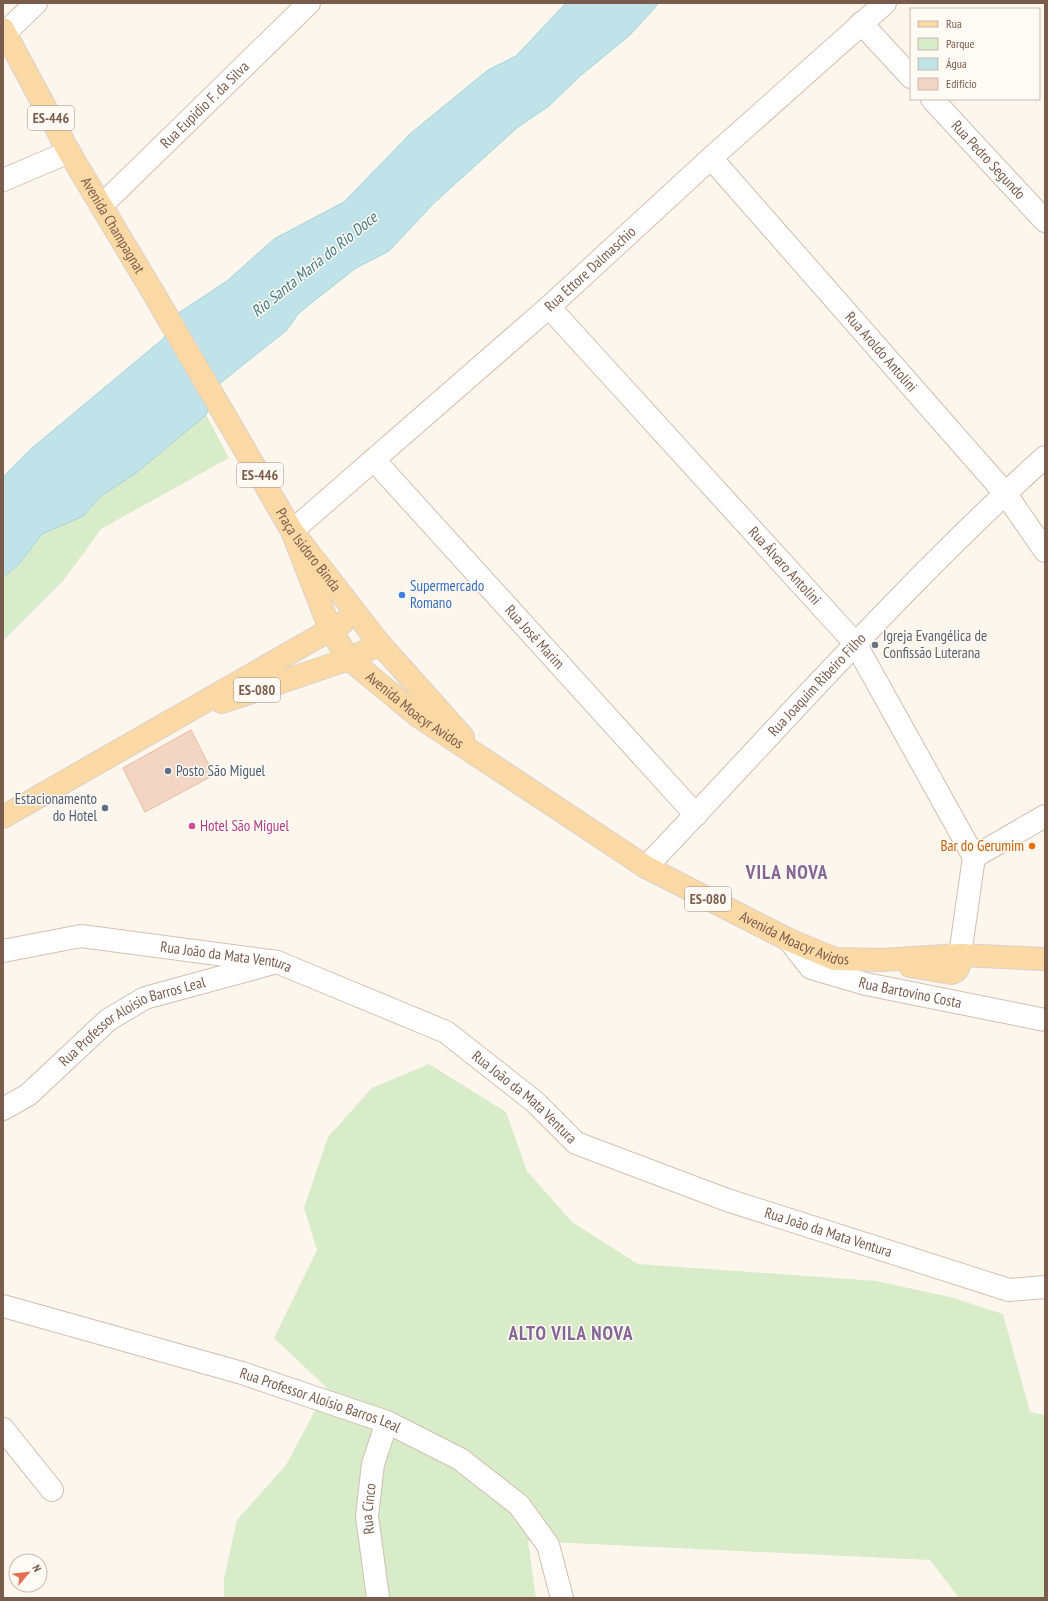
<svg xmlns="http://www.w3.org/2000/svg" width="1048" height="1601" font-family="'PT Sans Narrow',sans-serif">
  <rect width="100%" height="100%" fill="#fdf6ec"/>
  <g fill="#d8ecc9">
    <path d="M206 415 229 458 101 529 63 581 3 641V577L18 565 42 534 83 516 101 496 136 473Z"/>
    <path d="M429 1064 506 1112 527 1171 572 1222 638 1264 876 1281 950 1297 1003 1314 1030 1412 1045 1415V1598H959L930 1560 528 1541 536 1598H224V1579L237 1520 286 1465 327 1388 274 1338 317 1250 304 1208 328 1137 372 1088Z"/>
  </g>
  <path fill="#bfe3e8" stroke="#a5d3da" d="M566 3H659L630 35 580 76 549 106 518 127 434 203 389 251 356 268 315 300 298 314 287 330 219 384 206 415 136 473 101 496 83 516 42 534 18 565 3 577V477L32 448 164 338 177 314 227 281 274 239 344 202 411 133 488 70 516 56Z"/>
  <path fill="#f3d5c3" stroke="#e6bba3" d="M191 730 214 775 145 812 123 768Z"/>
  <g fill="none" stroke-linecap="round" stroke-linejoin="round">
    <defs>
      <g id="street">
        <path d="M861 23 911 77"/>
        <path d="M5 33 36 3"/>
        <path id="s1" d="M932 99 1045 221"/>
        <path id="s2" d="M711 158 1005 493 1045 551"/>
        <path id="s3" d="M549 307 855 643 974 857"/>
        <path id="s4" d="M374 460 696 815"/>
        <path d="M974 857 1045 816"/>
        <path id="s5" d="M646 867C778 729 903 585 1045 457"/>
        <path id="s6" d="M789 940 811 968 866 984 1045 1020"/>
        <path d="M960 955 974 857"/>
        <path id="s7" d="M3 1109 28 1095 108 1020 145 998 277 962"/>
        <path id="s8" d="M3 1306 242 1373 387 1422 460 1459 519 1505 548 1545 562 1598"/>
        <path d="M3 1429 52 1490"/>
        <path id="s9" d="M378 1598 367 1516 373 1464 387 1422"/>
      </g>
      <g id="secondary">
        <path d="M3 180 69 152"/>
        <path id="s10" d="M101 206 309 3"/>
        <path id="s11" d="M292 531 549 307 711 158 885 3"/>
        <path id="s12" d="M3 951 81 936 277 962 446 1032 535 1102 576 1143 727 1200 1009 1290 1045 1287"/>
      </g>
      <g id="primary">
        <path id="s13" d="M3 29 69 152 154 294 292 531 380 644 463 737"/>
        <path id="s14" d="M292 531 330 629 349 659 418 716 646 867 789 940 835 959 882 960 960 955 1045 959"/>
        <path d="M222 702 349 659 380 644"/>
        <path d="M3 817 342 623"/>
        <path d="M910 966 951 973C960 971 960 963 960 955"/>
      </g>
    </defs>
    <use href="#street" stroke="#d1beb0" stroke-width="24"/>
    <use href="#secondary" stroke="#d6c0b0" stroke-width="24"/>
    <use href="#primary" stroke="#dad1cd" stroke-width="24"/>
    <use href="#street" stroke="#fff" stroke-width="22"/>
    <use href="#secondary" stroke="#fff" stroke-width="22"/>
    <use href="#primary" stroke="#fbd9a5" stroke-width="22"/>
  </g>
  <circle fill="#3f7fe0" stroke="#fffaf3" stroke-width="1.5" cx="402" cy="595" r="4"/>
  <circle fill="#6b7280" stroke="#fffaf3" stroke-width="1.5" cx="875" cy="645" r="4"/>
  <g fill="#5c6f8a" stroke="#fffaf3" stroke-width="1.5">
    <circle cx="168" cy="771" r="4"/>
    <circle cx="105" cy="808" r="4"/>
  </g>
  <circle fill="#d1479c" stroke="#fffaf3" stroke-width="1.5" cx="192" cy="826" r="4"/>
  <circle fill="#e8710a" stroke="#fffaf3" stroke-width="1.5" cx="1032" cy="846" r="4"/>
  <g text-anchor="middle" stroke-width="3" stroke-linejoin="round" paint-order="stroke">
    <g fill="#fffaf3" stroke="#a28b7f" stroke-width="1">
      <rect x="28" y="106" width="46" height="24" rx="3"/>
      <rect x="237" y="463" width="46" height="24" rx="3"/>
      <rect x="234" y="678" width="46" height="24" rx="3"/>
      <rect x="685" y="887" width="46" height="24" rx="3"/>
    </g>
    <g font-size="14" font-weight="bold" fill="#7a5c4d">
      <text x="51" y="123">ES-446</text>
      <text x="260" y="480">ES-446</text>
      <text x="257" y="695">ES-080</text>
      <text x="708" y="904">ES-080</text>
    </g>
    <g font-size="15" fill="#7a5c4d" stroke="#fffaf3">
      <text dy="5" stroke="none"><textPath href="#s10" startOffset="145">Rua Eupidio F. da Silva</textPath></text>
      <text dy="5" stroke="none"><textPath href="#s1" startOffset="83">Rua Pedro Segundo</textPath></text>
      <text dy="5" stroke="none"><textPath href="#s13" startOffset="225">Avenida Champagnat</textPath></text>
      <text dy="5" stroke="none"><textPath href="#s11" startOffset="397">Rua Ettore Dalmaschio</textPath></text>
      <text dy="5" stroke="none"><textPath href="#s2" startOffset="258">Rua Aroldo Antolini</textPath></text>
      <text dy="5" stroke="none"><textPath href="#s13" startOffset="604">Praça Isidoro Binda</textPath></text>
      <text dy="5" stroke="none"><textPath href="#s3" startOffset="350">Rua Álvaro Antolini</textPath></text>
      <text dy="5" stroke="none"><textPath href="#s4" startOffset="239">Rua José Marim</textPath></text>
      <text dy="5" stroke="none"><textPath href="#s5" startOffset="250">Rua Joaquim Ribeiro Filho</textPath></text>
      <text dy="5" stroke="none"><textPath href="#s14" startOffset="224">Avenida Moacyr Avidos</textPath></text>
      <text dy="5" stroke="none"><textPath href="#s14" startOffset="669">Avenida Moacyr Avidos</textPath></text>
      <text dy="5" stroke="none"><textPath href="#s12" startOffset="226">Rua João da Mata Ventura</textPath></text>
      <text dy="5" stroke="none"><textPath href="#s6" startOffset="138">Rua Bartovino Costa</textPath></text>
      <text dy="5" stroke="none"><textPath href="#s7" startOffset="159">Rua Professor Aloísio Barros Leal</textPath></text>
      <text dy="5" stroke="none"><textPath href="#s12" startOffset="562">Rua João da Mata Ventura</textPath></text>
      <text dy="5" stroke="none"><textPath href="#s12" startOffset="899">Rua João da Mata Ventura</textPath></text>
      <text dy="5" stroke="none"><textPath href="#s8" startOffset="331">Rua Professor Aloísio Barros Leal</textPath></text>
      <text dy="5" stroke="none"><textPath href="#s9" startOffset="90">Rua Cinco</textPath></text>
    </g>
    <g font-size="15" fill="#366cbe" stroke="#fffaf3" text-anchor="start">
      <text x="410" y="591">Supermercado<tspan x="410" dy="17">Romano</tspan></text>
    </g>
    <g font-size="15" fill="#5b616d" stroke="#fffaf3" text-anchor="start">
      <text x="883" y="641">Igreja Evangélica de<tspan x="883" dy="17">Confissão Luterana</tspan></text>
    </g>
    <g font-size="15" fill="#4e5e75" stroke="#fffaf3" text-anchor="start">
      <text x="176" y="776">Posto São Miguel</text>
      <text x="97" y="804" text-anchor="end">Estacionamento<tspan x="97" dy="17">do Hotel</tspan></text>
    </g>
    <g font-size="15" fill="#b23c85" stroke="#fffaf3" text-anchor="start">
      <text x="200" y="831">Hotel São Miguel</text>
    </g>
    <g font-size="15" fill="#c56008" stroke="#fffaf3" text-anchor="end">
      <text x="1024" y="851">Bar do Gerumim</text>
    </g>
    <g font-size="16" font-style="italic" fill="#437c86" stroke="#fffaf3">
      <text transform="translate(314 264) rotate(-39)" y="6">Rio Santa Maria do Rio Doce</text>
    </g>
    <g font-size="19" font-weight="bold" letter-spacing="1" fill="#846695" stroke="#fffaf3">
      <text x="787" y="879">VILA NOVA</text>
      <text x="571" y="1340">ALTO VILA NOVA</text>
    </g>
  </g>
  <rect width="1048" height="1601" fill="none" stroke="#7a5c4d" stroke-width="8"/>
  <rect x="910" y="8" width="130" height="92" fill="#fffaf3" stroke="#cabbb1"/>
  <rect x="918" y="21" width="20" height="6" fill="#fbd9a5" stroke="#cabbb1"/>
  <text x="946" y="28" font-size="12" fill="#7a5c4d">Rua</text>
  <rect x="918" y="38" width="20" height="12" fill="#d8ecc9" stroke="#cabbb1"/>
  <text x="946" y="48" font-size="12" fill="#7a5c4d">Parque</text>
  <rect x="918" y="58" width="20" height="12" fill="#bfe3e8" stroke="#cabbb1"/>
  <text x="946" y="68" font-size="12" fill="#7a5c4d">Água</text>
  <rect x="918" y="78" width="20" height="12" fill="#f3d5c3" stroke="#cabbb1"/>
  <text x="946" y="88" font-size="12" fill="#7a5c4d">Edifício</text>
  <g transform="translate(28 1573) rotate(62)"><circle r="19" fill="#fffaf3" stroke="#cabbb1"/>
  <path d="M0-3L7 15L0 10L-7 15Z" fill="#e76f51"/>
  <text y="-6" font-size="11" font-weight="bold" text-anchor="middle" fill="#7a5c4d">N</text>
  </g>
</svg>
